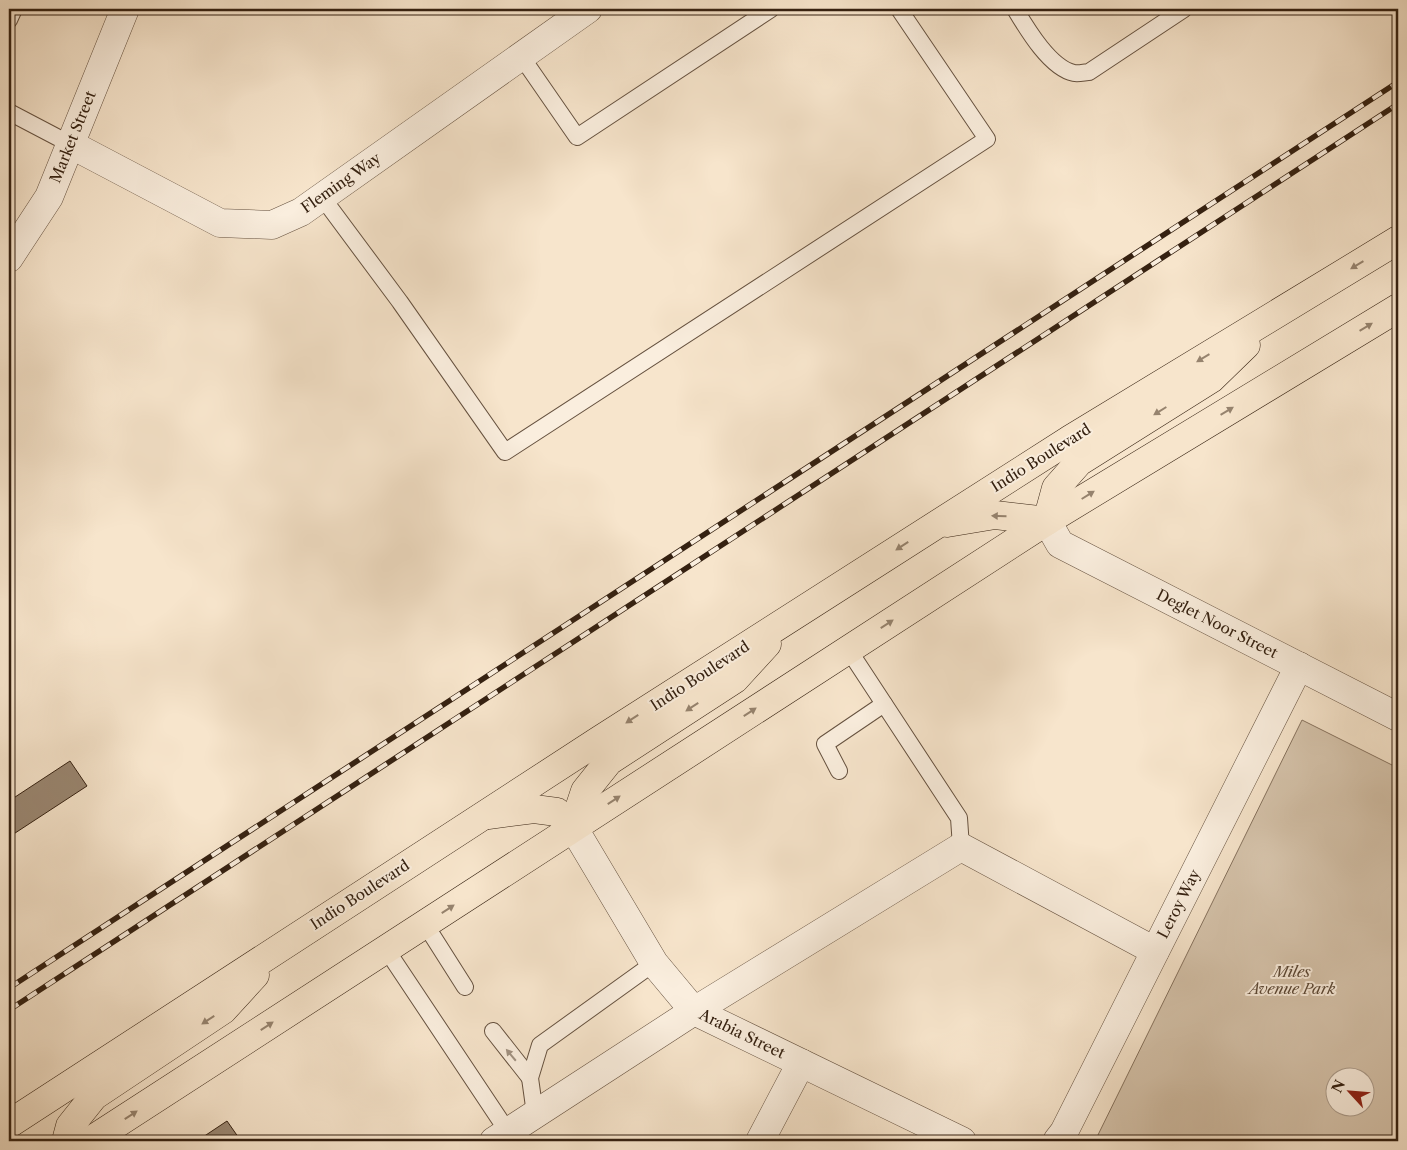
<svg xmlns="http://www.w3.org/2000/svg" width="1407" height="1150" font-family="'Libre Caslon Text',serif">
  <rect width="100%" height="100%" fill="#f7e5cc"/>
  <filter id="stains"><feTurbulence type="fractalNoise" baseFrequency=".004" numOctaves="4"/><feColorMatrix values="0 0 0 0 .2 0 0 0 0 .09 0 0 0 0 .02 0 0 0 .5 -.17"/></filter>
  <radialGradient id="worn" r=".72"><stop offset=".6" stop-color="#630" stop-opacity="0"/><stop offset="1" stop-color="#630" stop-opacity=".3"/></radialGradient>
  <path fill="#d6c4ac" stroke="#86725e" fill-rule="evenodd" d="M1302 720 1398 768V1141H1095ZM1334 1078H1364V1108H1334Z"/>
  <g fill="#9a8772" stroke="#352111">
    <path d="M70 761 87 786 9 837V801Z"/>
    <path d="M227 1121 241 1141H197Z"/>
  </g>
  <g fill="none" stroke-linecap="round" stroke-linejoin="round">
    <defs>
      <g id="lane">
        <path d="M1015 9C1027 29 1050 68 1074 73 1079 74 1085 72 1089 72L1184 9"/>
        <path d="M9 20 14 9"/>
        <path d="M521 56 577 137 771 9"/>
        <path d="M9 112 70 144"/>
        <path d="M322 197 400 302 505 452 987 139 899 9"/>
        <path d="M848 649 959 818 961 847"/>
        <path d="M839 771 825 744 884 704"/>
        <path d="M425 924 465 987"/>
        <path d="M386 949 508 1132"/>
        <path d="M493 1031 530 1078"/>
        <path d="M535 1114 530 1078 540 1045 654 963"/>
      </g>
      <g id="street">
        <path d="M70 144 220 223 272 225 301 212 588 9"/>
        <path d="M9 258 49 197 125 9"/>
        <path d="M1047 521 1060 544 1398 717"/>
        <path d="M573 827 654 963 694 1011 962 1141"/>
        <path d="M494 1141 694 1011 961 847 1155 951"/>
        <path d="M760 1141 801 1063"/>
        <path d="M1057 1141 1064 1132 1299 666"/>
      </g>
      <g id="primary">
        <path d="M1047 521 1056 488 1079 462 1211 379 1246 345"/>
        <path d="M947 523 995 515 1047 521"/>
        <path d="M488 815 534 809 557 812 573 827"/>
        <path d="M573 827 585 791 609 761 735 679 767 644"/>
        <path d="M9 1124 598 741 1069 440 1398 240"/>
        <path d="M66 1141 70 1126 94 1096 223 1010 255 975"/>
        <path d="M90 1141 1047 521 1398 308"/>
      </g>
    </defs>
    <use href="#lane" stroke="#665240" stroke-width="18"/>
    <use href="#street" stroke="#665240" stroke-width="29"/>
    <use href="#primary" stroke="#352111" stroke-width="29"/>
    <use href="#lane" stroke="#faeede" stroke-width="16"/>
    <use href="#street" stroke="#faeede" stroke-width="28"/>
    <use href="#primary" stroke="#f7e5cc" stroke-width="28"/>
    <defs>
      <g id="rail">
        <path d="M9 988 1398 82"/>
        <path d="M9 1010 1398 104"/>
      </g>
    </defs>
    <use href="#rail" stroke="#352111" stroke-width="5.5"/>
    <use href="#rail" stroke="#faeede" stroke-width="4" stroke-dasharray="11" stroke-linecap="butt"/>
  </g>
  <defs><path id="oneway-solid" d="M-6-.8H1V-3.2L6.5 0L1 3.2V.8H-6Z" transform="scale(1.25)"/></defs>
  <g fill="#96836e">
    <use href="#oneway-solid" transform="translate(1357 265) rotate(149)"/>
    <use href="#oneway-solid" transform="translate(1366 327) rotate(-31)"/>
    <use href="#oneway-solid" transform="translate(1203 358) rotate(149)"/>
    <use href="#oneway-solid" transform="translate(1160 411) rotate(148)"/>
    <use href="#oneway-solid" transform="translate(1227 411) rotate(-31)"/>
    <use href="#oneway-solid" transform="translate(1088 495) rotate(-32)"/>
    <use href="#oneway-solid" transform="translate(999 516) rotate(-178)"/>
    <use href="#oneway-solid" transform="translate(902 546) rotate(147)"/>
    <use href="#oneway-solid" transform="translate(887 624) rotate(-33)"/>
    <use href="#oneway-solid" transform="translate(692 707) rotate(147)"/>
    <use href="#oneway-solid" transform="translate(750 712) rotate(-33)"/>
    <use href="#oneway-solid" transform="translate(632 719) rotate(147)"/>
    <use href="#oneway-solid" transform="translate(614 800) rotate(-33)"/>
    <use href="#oneway-solid" transform="translate(448 909) rotate(-33)"/>
    <use href="#oneway-solid" transform="translate(208 1020) rotate(147)"/>
    <use href="#oneway-solid" transform="translate(267 1026) rotate(-33)"/>
    <use href="#oneway-solid" transform="translate(131 1115) rotate(-33)"/>
  </g>
  <use fill="#a19282" href="#oneway-solid" transform="translate(511 1055) rotate(-130)"/>
  <g text-anchor="middle" stroke-width="4" stroke-linejoin="round" paint-order="stroke">
    <g font-size="15" fill="#352111" stroke="#faeede">
      <text transform="translate(73 137) rotate(-68)" y="5">Market Street</text>
      <text transform="translate(341 183) rotate(-35)" y="5">Fleming Way</text>
      <text transform="translate(1041 458) rotate(-32)" y="5">Indio Boulevard</text>
      <text transform="translate(1217 624) rotate(27)" y="5">Deglet Noor Street</text>
      <text transform="translate(700 676) rotate(-33)" y="5">Indio Boulevard</text>
      <text transform="translate(360 895) rotate(-33)" y="5">Indio Boulevard</text>
      <text transform="translate(1179 904) rotate(-63)" y="5">Leroy Way</text>
      <text transform="translate(742 1034) rotate(26)" y="5">Arabia Street</text>
    </g>
    <g font-size="15" font-style="italic" fill="#5d4a38" stroke="#faeede">
      <text x="1292" y="977">Miles<tspan x="1292" dy="17">Avenue Park</tspan></text>
    </g>
  </g>
  <rect width="1407" height="1150" fill="none" stroke="#f7e5cc" stroke-width="30"/>
  <rect x="10" y="10" width="1387" height="1130" fill="none" stroke="#352111" stroke-width="2.5"/>
  <rect x="15" y="15" width="1377" height="1120" fill="none" stroke="#352111"/>
  <g transform="translate(1350 1092) rotate(296)"><circle r="24" fill="#faeede" stroke="#ab9c8c"/>
  <path d="M0-4L9 19L0 12L-9 19Z" fill="#8f2418"/>
  <text y="-8" font-size="14" font-weight="bold" text-anchor="middle" fill="#352111">N</text>
  </g>
  <rect width="100%" height="100%" filter="url(#stains)"/>
  <rect width="100%" height="100%" fill="url(#worn)"/>
</svg>
